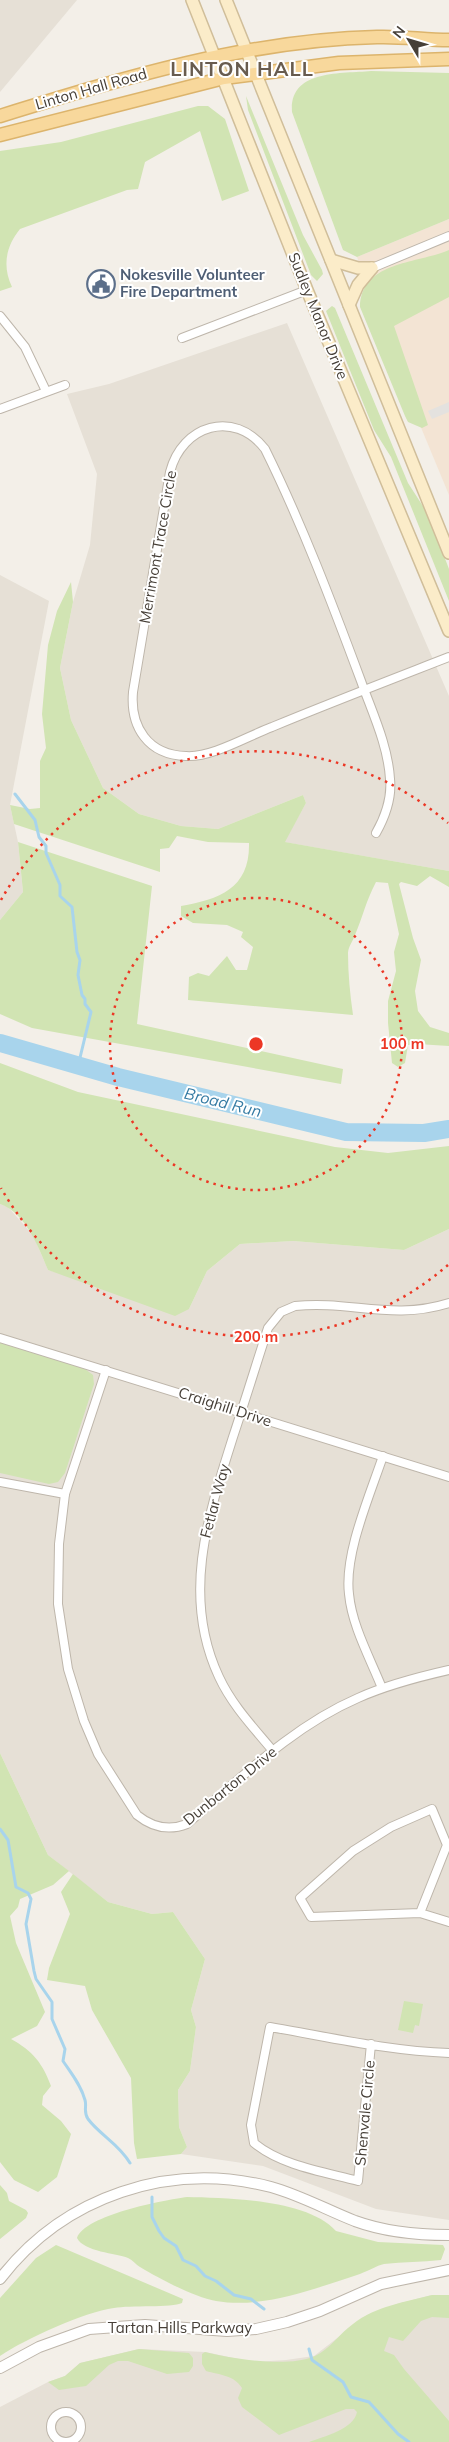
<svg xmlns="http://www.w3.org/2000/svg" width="449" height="2442" font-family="Mulish,sans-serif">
  <rect width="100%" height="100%" fill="#f3efe8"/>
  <g fill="#e6e0d6">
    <path d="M0 0H77L0 92Z"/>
    <path d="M287 323 449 696V871L284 842 306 803 303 795 218 829 181 826 139 814 103 788 71 720 60 668 73 602 90 545 97 474 67 394 109 384Z"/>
    <path d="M0 575 49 601 10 805 18 842 23 892 0 920Z"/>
    <path d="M0 1204 7 1206 33 1235 48 1270 189 1309 207 1271 240 1244 293 1241 404 1250 449 1229V2220L376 2209 263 2166 181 2154 187 2147 179 2127 178 2090 190 2071 196 2027 191 2010 205 1959 173 1912 152 1914 108 1902 48 1855 0 1753Z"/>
    <path d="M432 2295H449V2442H0V2407L48 2382 65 2376 80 2363 139 2349 205 2352 253 2362 286 2360 314 2356 367 2315 397 2304Z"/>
  </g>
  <path fill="#f3e4d4" d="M449 219V495L405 389 357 257Z"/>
  <g fill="#d1e4b3">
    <path d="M371 71 449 73V219L357 257 343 250 292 112C289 69 341 74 371 71Z"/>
    <path d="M246 96 303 235 322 270 323 274 317 281 311 275 248 110Z"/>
    <path d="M198 106H208L225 119 249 191 222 201 200 131 145 162 138 189 127 190 20 229C6 246 2 266 12 287L0 291V151L61 142Z"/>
    <path d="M449 250V297L394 326 428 425 422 428 408 422 405 416 360 307C361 261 417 264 449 250Z"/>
    <path d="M332 306 335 308 408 483 428 514 449 569V601L391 457 374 430 326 311Z"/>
    <path d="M71 582 73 602 60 668 71 720 103 788 139 814 181 826 218 829 303 795 306 803 285 842 449 871V887L430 876 417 886 401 882 399 884 413 938 421 960 415 991 418 1011 430 1027 449 1033V1046L417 1044 408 1045 405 1063 398 1067 392 1063 388 1023V1001L396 971 394 952 399 934 388 883 376 882C366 901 363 916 355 935 353 941 348 947 348 953 348 974 350 994 353 1015L188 1000 189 977 198 973 209 976 227 956 236 970H247L253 947 241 937 243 932 227 925 193 923 181 916V906C220 899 250 888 249 843L208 842 177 836 169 848 160 849V872L14 824 10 805 30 809 40 808V761L46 748 42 714 48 645 57 611Z"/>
    <path d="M18 842 152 886 137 1024 343 1069 341 1084 32 1028 0 1014V920L23 892Z"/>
    <path d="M0 1063 78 1092 335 1147 388 1153 449 1146V1229L404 1250 293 1241 240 1244 207 1271 189 1309 175 1316 48 1270C39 1248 25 1212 0 1204Z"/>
    <path d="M0 1342 85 1369 93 1375 94 1384 65 1473 58 1482 49 1484 0 1473Z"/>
    <path d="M0 1753 48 1855 69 1871 53 1885 20 1899 18 1907 10 1916 16 1943 45 2012 37 2026 11 2039C33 2051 43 2064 51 2086L43 2096 42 2105 61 2121 71 2134 57 2177 38 2192 14 2180 0 2162Z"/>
    <path d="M73 1874 108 1902 152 1914 173 1912 205 1959 191 2010 196 2027 190 2071 178 2090 179 2127 187 2147 181 2154 137 2159 134 2143 131 2078 92 2010 85 1986 47 1980 49 1968 70 1914 61 1892Z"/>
    <path d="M404 2001 423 2004 419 2026 415 2025 413 2033 398 2030Z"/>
    <path d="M0 2185 7 2193 9 2201 26 2210 28 2213 26 2218 0 2239Z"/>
    <path d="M187 2197C227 2198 307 2199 336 2231L378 2242 443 2245 445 2249 441 2260C422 2262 403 2262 384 2264 378 2265 364 2273 357 2275 313 2289 263 2309 216 2301 194 2297 160 2279 140 2267 136 2265 133 2260 128 2258 116 2253 84 2252 77 2238 85 2215 164 2200 187 2197Z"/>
    <path d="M56 2245 183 2299 182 2303C172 2308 130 2305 114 2308 84 2312 25 2339 0 2356V2298L36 2258Z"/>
    <path d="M432 2295H449V2318L432 2317 421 2321 403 2341 389 2337 384 2351 394 2355 404 2369 449 2421V2442H309C323 2437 354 2429 357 2412L354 2409H346L279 2435 242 2407 238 2398 242 2388C234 2375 220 2375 206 2371L202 2364V2354L205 2352C234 2359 288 2368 315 2356 330 2349 340 2333 353 2324 376 2306 405 2302 432 2295Z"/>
    <path d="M139 2349 189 2353 193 2358V2366L189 2372 167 2374 128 2361H118L109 2365 86 2386 59 2390 48 2382 65 2376 80 2363Z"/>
  </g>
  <path fill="#e4e2df" d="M449 402V412L432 419 428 411Z"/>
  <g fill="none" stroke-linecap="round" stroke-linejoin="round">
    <g stroke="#a8d4ec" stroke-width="3">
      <path d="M15 794 35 820 39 837 46 846V853L60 885V896L72 907 77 952 80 960 78 975 82 995 85 999V1004L91 1012 78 1066"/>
      <path d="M0 1829 8 1840 16 1887 28 1893 31 1899 26 1924 34 1971 36 1979 52 2002V2019L65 2049 63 2061C71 2073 81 2085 85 2100 87 2107 83 2112 88 2119 100 2135 119 2144 130 2163"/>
      <path d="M152 2197V2217L159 2231 164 2238 176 2246 183 2260 196 2266 205 2276 216 2281 234 2295 251 2299 264 2309"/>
      <path d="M309 2349 312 2360 343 2382 351 2397 369 2402 398 2434 409 2442"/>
    </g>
    <path stroke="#a8d4ec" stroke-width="18" d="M0 1043 118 1077 346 1132 424 1133 449 1129"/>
    <defs>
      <g id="minor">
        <path d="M372 268 449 236"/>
        <path d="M0 316 25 347 46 391"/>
        <path d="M182 338 307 290"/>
        <path d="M0 409 65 385"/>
        <path d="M376 833C385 817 392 798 390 779 388 745 372 712 361 681 332 603 302 524 265 449 234 409 182 425 170 472L133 692C130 727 148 755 186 756 211 758 248 736 272 727 330 703 390 680 449 657"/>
        <path d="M0 1338 449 1477"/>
        <path d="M106 1370 65 1494 59 1544 58 1604 68 1669 84 1721 98 1754 137 1815C153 1828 169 1831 187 1824 241 1778 293 1726 358 1698 387 1685 418 1677 449 1670"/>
        <path d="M0 1482 65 1494"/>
        <path d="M382 1688C370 1658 352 1626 349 1594 344 1554 370 1495 383 1456"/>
        <path d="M273 1751C253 1727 232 1705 219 1677 181 1596 208 1516 233 1437 245 1401 256 1365 268 1328L281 1312 295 1306C350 1300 392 1321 449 1303"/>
        <path d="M420 1913 447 1845 432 1809 391 1827 353 1851 300 1898 311 1917 420 1913 449 1922"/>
        <path d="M371 2044 358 2181C324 2172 282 2166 254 2143L251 2125 270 2027C329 2037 389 2051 449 2053"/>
        <circle cx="66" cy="2427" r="15"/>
      </g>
      <g id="tertiary">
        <path d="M0 2279C64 2196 169 2161 271 2187 300 2195 327 2210 355 2221 385 2232 418 2235 449 2235"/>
        <path d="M0 2368 39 2347 89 2329 145 2325 227 2331 256 2329 287 2322 320 2311 381 2284 449 2270"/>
      </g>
      <g id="secondary">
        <path d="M192 0 307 290 449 631"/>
        <path d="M226 0 449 553"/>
        <path d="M331 260 358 268H372"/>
        <path d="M349 305 358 285 372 268"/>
      </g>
      <g id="primary">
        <path d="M0 116C123 78 247 40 377 37 401 36 425 40 449 40"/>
        <path d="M0 135 224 78 339 63 449 59"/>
      </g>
    </defs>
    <use href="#minor" stroke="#beb6ab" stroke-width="10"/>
    <use href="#tertiary" stroke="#beb6ab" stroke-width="12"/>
    <use href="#secondary" stroke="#d0be9a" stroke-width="14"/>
    <use href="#primary" stroke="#dcb46c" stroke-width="15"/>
    <use href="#minor" stroke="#fff" stroke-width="8"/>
    <use href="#tertiary" stroke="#fff" stroke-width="10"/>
    <use href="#secondary" stroke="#fbecc9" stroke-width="11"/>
    <use href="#primary" stroke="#f8d89c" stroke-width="12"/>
  </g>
  <g fill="none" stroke="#ec3725" stroke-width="2.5" stroke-dasharray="2.5 5">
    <circle cx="256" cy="1044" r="146"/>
    <path d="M448 1265A293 293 0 0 1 1 1188M1 900A293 293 0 0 1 448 823"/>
  </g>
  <defs>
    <symbol id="civic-ring" viewBox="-11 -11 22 22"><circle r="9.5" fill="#fff" stroke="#5c6f8a" stroke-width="1.5"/><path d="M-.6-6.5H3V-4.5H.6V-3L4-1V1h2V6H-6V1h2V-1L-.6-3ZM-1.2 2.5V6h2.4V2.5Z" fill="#5c6f8a"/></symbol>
  </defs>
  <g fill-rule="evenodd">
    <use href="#civic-ring" x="85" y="268" width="32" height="32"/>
  </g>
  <g text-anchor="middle" stroke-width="4" stroke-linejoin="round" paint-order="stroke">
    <g font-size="15" fill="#463f37" stroke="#fff">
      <text transform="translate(91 89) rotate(-16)" y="5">Linton Hall Road</text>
      <text transform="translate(318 316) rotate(68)" y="5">Sudley Manor Drive</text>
      <text transform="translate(158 547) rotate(-80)" y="5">Merrimont Trace Circle</text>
      <text transform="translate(225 1407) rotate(18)" y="5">Craighill Drive</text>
      <text transform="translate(215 1501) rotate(-75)" y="5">Fetlar Way</text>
      <text transform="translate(230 1786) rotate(-39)" y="5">Dunbarton Drive</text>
      <text transform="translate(365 2113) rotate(-85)" y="5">Shenvale Circle</text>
      <text x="180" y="2333">Tartan Hills Parkway</text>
    </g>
    <g font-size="15" font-weight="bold" fill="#4e5e75" stroke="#fff" text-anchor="start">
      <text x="120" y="280">Nokesville Volunteer<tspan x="120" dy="17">Fire Department</tspan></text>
    </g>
    <g font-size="16" font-style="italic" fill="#357ba3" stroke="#fff">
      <text transform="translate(223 1102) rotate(14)" y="6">Broad Run</text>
    </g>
    <g font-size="20" font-weight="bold" letter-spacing="1" fill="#685c4f" stroke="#fff">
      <text x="242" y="76">LINTON HALL</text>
    </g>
  </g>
  <circle cx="256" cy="1044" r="8" fill="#ec3725" stroke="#fff" stroke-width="2.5"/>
  <g font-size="15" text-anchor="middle" font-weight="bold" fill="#ec3725" stroke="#fff" stroke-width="4" stroke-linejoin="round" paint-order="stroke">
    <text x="402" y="1049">100 m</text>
    <text x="256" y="1342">200 m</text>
  </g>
  <g transform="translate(409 40) rotate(308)" stroke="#ffffff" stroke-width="4" paint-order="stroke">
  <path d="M0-4L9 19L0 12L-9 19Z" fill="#463f37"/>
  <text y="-8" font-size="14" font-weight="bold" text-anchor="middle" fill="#463f37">N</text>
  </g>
</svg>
